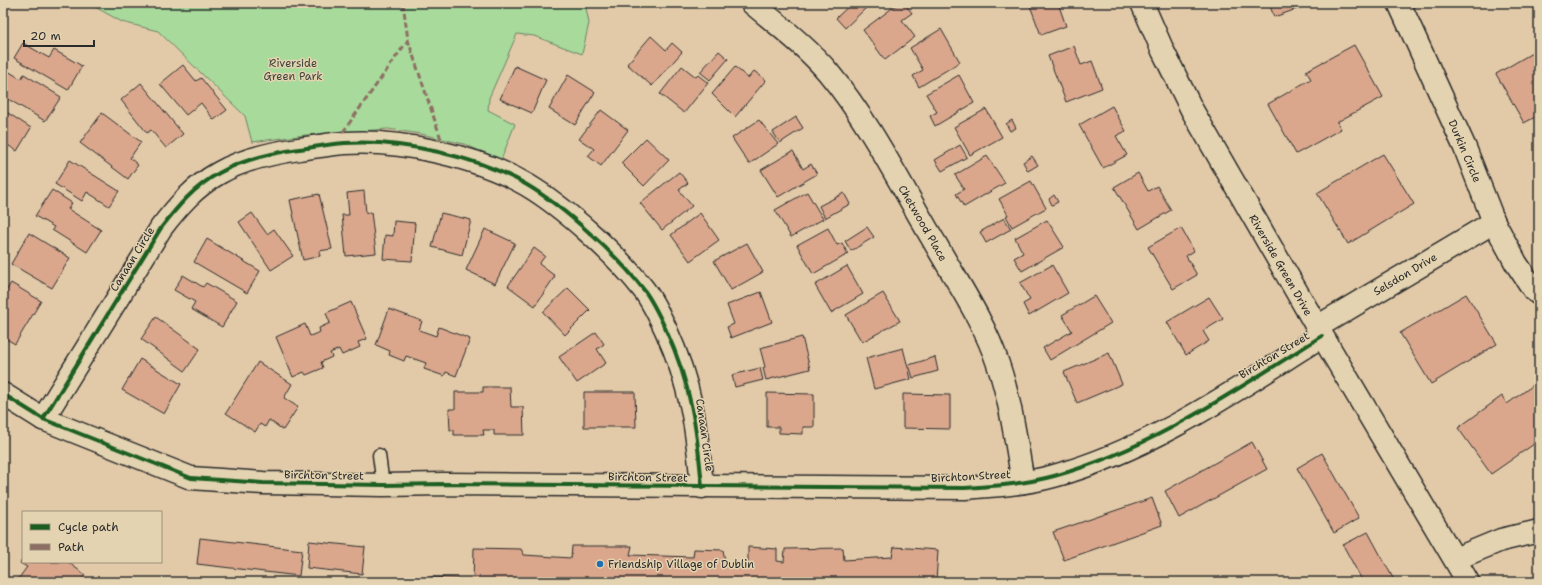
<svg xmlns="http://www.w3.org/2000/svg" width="1542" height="585" font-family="'Shantell Sans',sans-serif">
  <rect width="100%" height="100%" fill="#e2caa9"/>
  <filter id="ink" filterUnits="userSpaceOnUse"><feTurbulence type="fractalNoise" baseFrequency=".025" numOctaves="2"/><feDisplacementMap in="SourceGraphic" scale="8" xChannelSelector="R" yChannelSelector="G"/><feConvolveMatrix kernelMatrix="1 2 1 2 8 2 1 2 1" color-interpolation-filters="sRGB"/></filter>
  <g filter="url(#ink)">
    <path fill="#a8da9b" stroke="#6a8263" d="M88 3H585L589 23 582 54 534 36 517 34 489 98 488 110 515 124 501 160 464 144 421 134 388 129 306 135 252 142 245 116 158 31 122 22Z"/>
    <g fill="#daa78d" stroke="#2b2b2b">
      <path d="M852 3H861L866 8 845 28 836 18Z"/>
      <path d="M899 3H904L912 13 902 20 915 37 885 60 863 30Z"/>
      <path d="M1029 3H1069L1059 6 1066 26 1041 35Z"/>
      <path d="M1269 3H1314L1274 17Z"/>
      <path d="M941 29 960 62 919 87 913 76 923 70 910 48Z"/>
      <path d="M651 36 666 50 672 43 682 52 652 86 627 64Z"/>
      <path d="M23 43 49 58 54 50 82 66 68 90 14 58Z"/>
      <path d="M1354 45 1383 97 1337 122 1341 129 1296 154 1268 104 1311 79 1306 71Z"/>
      <path d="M1074 46 1081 65 1092 61 1102 88 1066 102 1048 56Z"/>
      <path d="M1539 49V115L1524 123 1496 74Z"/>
      <path d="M719 51 728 59 710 80 700 72Z"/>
      <path d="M183 65 196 81 201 78 227 110 214 120 201 103 186 115 160 84Z"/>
      <path d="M515 66 546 80 532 113 500 99Z"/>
      <path d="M682 66 696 77 698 75 708 83 684 113 660 94Z"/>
      <path d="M735 67 748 78 754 71 766 80 735 117 712 94Z"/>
      <path d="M3 68 21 79 24 74 61 97 45 121 3 96Z"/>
      <path d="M568 75 595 92 575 125 549 109Z"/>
      <path d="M959 75 974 103 935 126 930 116 937 112 926 94Z"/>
      <path d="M141 83 183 134 166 148 151 130 147 133 121 100Z"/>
      <path d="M1112 106 1126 131 1116 136 1127 155 1103 168 1079 125Z"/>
      <path d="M986 109 1002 137 970 155 954 127Z"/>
      <path d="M601 110 628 130 601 166 588 156 594 149 579 139Z"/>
      <path d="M5 111 31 128 17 151 3 142V114Z"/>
      <path d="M102 113 141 142 130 158 138 165 128 179 80 143Z"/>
      <path d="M796 117 803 128 780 143 773 132Z"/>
      <path d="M759 120 778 144 749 164 732 138Z"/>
      <path d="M1012 120 1016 128 1010 131 1006 124Z"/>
      <path d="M646 138 669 160 644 186 621 163Z"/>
      <path d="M960 145 967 157 942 171 935 160Z"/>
      <path d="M793 151 803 169 811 164 817 174 778 197 761 170Z"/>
      <path d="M1383 154 1414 204 1348 244 1317 193Z"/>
      <path d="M987 156 1005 183 964 207 956 194 964 189 955 175Z"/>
      <path d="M1032 156 1038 165 1028 171 1023 162Z"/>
      <path d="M70 160 119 191 109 206 87 192 82 201 55 184Z"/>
      <path d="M679 172 688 183 679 190 692 206 662 230 640 203Z"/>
      <path d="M1138 173 1148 191 1157 186 1171 210 1139 229 1114 187Z"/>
      <path d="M1031 181 1046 208 1012 227 1006 216 1008 215 999 199Z"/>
      <path d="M52 190 72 203 68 209 101 230 87 252 52 230 54 227 35 216Z"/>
      <path d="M364 191 366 213 371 212 376 253 346 256 342 215H349L347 193Z"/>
      <path d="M807 192 823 219 791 237 775 210Z"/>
      <path d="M844 193 850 204 825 218 819 206Z"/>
      <path d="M319 194 332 249 319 251 320 256 303 260 290 200Z"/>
      <path d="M1054 195 1058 202 1052 205 1049 199Z"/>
      <path d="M252 213 267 234 274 229 293 256 271 270 239 222Z"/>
      <path d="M441 213 471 220 462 255 432 247Z"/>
      <path d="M700 213 719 240 690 261 671 235Z"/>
      <path d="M1004 218 1011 229 986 243 980 232Z"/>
      <path d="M1047 220 1064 247 1022 271 1014 258 1023 253 1015 238Z"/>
      <path d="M394 221 415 223 412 261 383 259 385 235 393 236Z"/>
      <path d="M867 227 874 237 851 251 845 241Z"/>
      <path d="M828 228 837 245 842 243 848 254 813 274 797 245Z"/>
      <path d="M1181 228 1194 251 1186 256 1197 275 1173 289 1148 247Z"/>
      <path d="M485 229 515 243 495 284 466 270Z"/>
      <path d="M29 233 70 258 52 288 11 264Z"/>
      <path d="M207 239 260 271 247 293 194 262Z"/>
      <path d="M747 243 763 272 731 290 714 261Z"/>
      <path d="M534 248 545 256 539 264 555 276 535 306 508 286Z"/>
      <path d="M1052 265 1068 293 1029 316 1023 304 1030 300 1020 283Z"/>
      <path d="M847 266 863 294 831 313 815 285Z"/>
      <path d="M183 275 203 287 206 283 237 301 222 327 191 309 195 302 174 290Z"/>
      <path d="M11 283 41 301 15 344 3 337V296Z"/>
      <path d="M568 288 590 310 565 335 543 312Z"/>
      <path d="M761 292 772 322 731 338 727 327 734 324 727 305Z"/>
      <path d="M883 293 900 321 862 342 846 315Z"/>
      <path d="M1466 294 1497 344 1431 384 1400 333Z"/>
      <path d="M1094 296 1111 323 1050 360 1043 348 1072 331 1062 315Z"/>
      <path d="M1209 297 1223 319 1203 331 1209 341 1186 355 1167 322Z"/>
      <path d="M351 302 367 339 358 342 360 347 342 355 339 349 330 353 332 357 321 362 323 368 306 375 304 372 293 377 276 337 305 324 310 336 320 332 319 328 330 323 326 313Z"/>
      <path d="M389 309 422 321 419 330 436 336 439 327 470 339 456 376 446 372 444 376 424 369 426 363 406 356 404 361 389 355 390 351 376 345Z"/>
      <path d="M156 317 200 349 185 371 141 339Z"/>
      <path d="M596 332 604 344 597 349 606 363 577 383 559 357Z"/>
      <path d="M802 337 810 369 766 380 763 368 765 367 760 348Z"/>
      <path d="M903 348 911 379 874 389 866 358Z"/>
      <path d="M1109 353 1122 384 1077 403 1064 372Z"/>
      <path d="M935 357 938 371 913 378 909 365Z"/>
      <path d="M140 359 181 384 164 414 122 390Z"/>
      <path d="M258 362 292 384 284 398 298 407 283 430 269 420 265 427 260 424 255 432 226 413Z"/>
      <path d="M760 368 763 380 735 387 732 375Z"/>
      <path d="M1539 381V450L1534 444 1491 474 1458 428 1502 396 1507 404Z"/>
      <path d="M483 387H510L511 407H523L524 435H494V430H483L484 435H454V430H450L449 409H455V392H483Z"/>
      <path d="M584 392H635L636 427H584Z"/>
      <path d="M767 393 814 394V427H803V434L779 433V427H767Z"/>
      <path d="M903 394 950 395V429L903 428Z"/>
      <path d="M1252 442 1267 469 1179 518 1165 491Z"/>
      <path d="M1322 453 1359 518 1334 533 1297 468Z"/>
      <path d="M1152 498 1162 525 1064 560 1053 532Z"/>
      <path d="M1368 532 1394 580 1390 582H1363L1343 545Z"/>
      <path d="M200 538 302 550 299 576 197 564Z"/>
      <path d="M309 541 365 547 362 574 307 568Z"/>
      <path d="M572 546H632L630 555 693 557 694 549 723 550 726 566 748 563V547L777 549V561L784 562 785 549 843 548 844 560 892 557 894 547 938 550 936 582H473L474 548 521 549 524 555 571 558Z"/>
      <path d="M23 559V562H68L85 575 80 582H16L27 567 20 563Z"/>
      <path d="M1539 575V582H1530L1529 580Z"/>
      <path d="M430 577 458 578V582H429Z"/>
    </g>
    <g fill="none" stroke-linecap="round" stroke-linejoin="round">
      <defs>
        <path id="service" d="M379 455 383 485"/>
        <g id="minor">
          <path d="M752 3C778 25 806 46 828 72 871 124 901 186 935 243 957 282 984 321 998 364 1011 402 1016 442 1023 482"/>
          <path d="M1142 3 1163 51 1192 110 1317 327 1468 582"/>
          <path d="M1399 3 1465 148 1494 222 1516 263 1534 290 1539 294"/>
          <path d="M1317 327 1494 222"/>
          <path d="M3 394 43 419 191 478 263 483 383 485 444 484 964 488C994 486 1025 484 1054 476 1152 449 1237 389 1322 336"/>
          <path d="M43 419 161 228C178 206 194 187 219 173 243 159 272 153 299 149 314 147 330 144 345 143 400 139 479 157 527 185 564 207 617 255 644 290 653 302 660 317 666 330 691 385 697 428 702 487"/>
          <path d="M1455 559 1501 540 1539 531"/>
        </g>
      </defs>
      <use href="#service" stroke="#2b2b2b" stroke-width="15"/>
      <use href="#minor" stroke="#2b2b2b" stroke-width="25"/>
      <use href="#service" stroke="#e4d3b0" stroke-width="12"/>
      <use href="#minor" stroke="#e4d3b0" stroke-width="22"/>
      <g stroke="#8d6e63" stroke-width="3" stroke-dasharray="6 3" stroke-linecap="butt">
        <path d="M97 3 130 7 158 3"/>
        <path d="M403 3 408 40 441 139"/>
        <path d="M343 132 408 40"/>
      </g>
      <defs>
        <g id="cycleway">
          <path d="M3 394 43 419 191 478 263 483 383 485 444 484 964 488C994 486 1025 484 1054 476 1152 449 1237 389 1322 336"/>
          <path d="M43 419 161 228C178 206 194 187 219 173 243 159 272 153 299 149 314 147 330 144 345 143 400 139 479 157 527 185 564 207 617 255 644 290 653 302 660 317 666 330 691 385 697 428 702 487"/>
        </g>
      </defs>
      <use href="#cycleway" stroke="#e4d3b0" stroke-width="6"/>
      <use href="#cycleway" stroke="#1b5e20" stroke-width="4"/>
    </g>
  </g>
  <circle fill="#1f6fb2" stroke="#e4d3b0" stroke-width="1.5" cx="600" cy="564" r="4"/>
  <g text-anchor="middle" stroke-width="3" stroke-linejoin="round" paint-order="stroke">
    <g font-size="11" fill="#3e453c" stroke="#e4d3b0">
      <text x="293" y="67">Riverside<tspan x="293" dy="13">Green Park</tspan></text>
    </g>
    <g font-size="11" fill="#2b2b2b" stroke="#e4d3b0">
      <text transform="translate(1465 151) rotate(67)" y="4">Durkin Circle</text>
      <text transform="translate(923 223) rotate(60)" y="4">Chetwood Place</text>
      <text transform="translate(132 259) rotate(-58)" y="4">Canaan Circle</text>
      <text transform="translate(1281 265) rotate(60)" y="4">Riverside Green Drive</text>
      <text transform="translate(1405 274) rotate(-31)" y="4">Selsdon Drive</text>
      <text transform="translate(1274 355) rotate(-31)" y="4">Birchton Street</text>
      <text transform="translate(705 435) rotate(82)" y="4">Canaan Circle</text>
      <text transform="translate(324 475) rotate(1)" y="4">Birchton Street</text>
      <text transform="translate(971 476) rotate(-3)" y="4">Birchton Street</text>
      <text transform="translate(648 477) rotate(1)" y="4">Birchton Street</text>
    </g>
    <g font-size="11" fill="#2b2b2b" stroke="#e4d3b0" text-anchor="start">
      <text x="608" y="568">Friendship Village of Dublin</text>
    </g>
  </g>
  <rect width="1542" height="585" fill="none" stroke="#e4d3b0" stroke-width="16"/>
  <rect x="8" y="8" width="1526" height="569" fill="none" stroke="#2b2b2b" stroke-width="1.5" filter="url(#ink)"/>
  <rect x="22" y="511" width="140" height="52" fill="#e4d3b0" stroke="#9a907b"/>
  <rect x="30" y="524" width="20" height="6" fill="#1b5e20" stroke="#9a907b"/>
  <text x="58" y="531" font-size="12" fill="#2b2b2b">Cycle path</text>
  <rect x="30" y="544" width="20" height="6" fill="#8d6e63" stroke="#9a907b"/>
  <text x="58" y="551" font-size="12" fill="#2b2b2b">Path</text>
  <path d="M24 40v6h70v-6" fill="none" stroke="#2b2b2b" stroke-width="2"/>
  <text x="30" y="40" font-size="12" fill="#2b2b2b" stroke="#e4d3b0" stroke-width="3" paint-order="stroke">20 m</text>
</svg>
